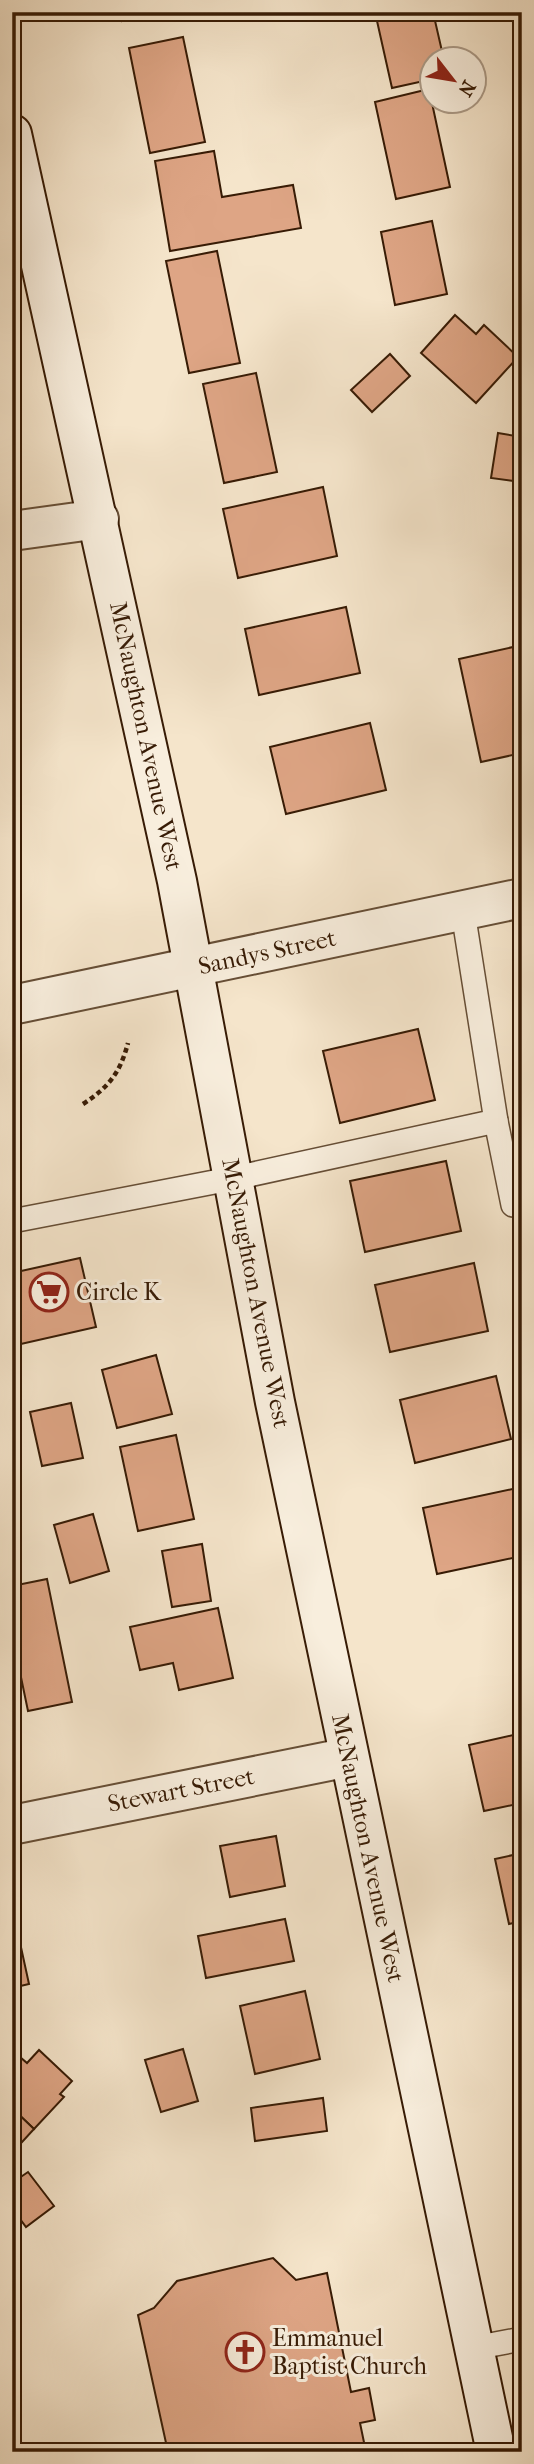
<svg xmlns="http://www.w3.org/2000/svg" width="534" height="2464" font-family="'IM FELL French Canon',serif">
  <rect width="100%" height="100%" fill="#f5e5cb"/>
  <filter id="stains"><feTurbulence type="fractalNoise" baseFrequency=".00286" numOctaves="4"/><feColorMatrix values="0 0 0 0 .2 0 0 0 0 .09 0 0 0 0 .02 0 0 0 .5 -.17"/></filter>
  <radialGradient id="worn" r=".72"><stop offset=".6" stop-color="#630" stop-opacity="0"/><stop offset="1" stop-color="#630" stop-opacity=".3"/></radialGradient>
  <g fill="#dea585" stroke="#371b05" stroke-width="2">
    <path d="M121 12H163L122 21Z"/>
    <path d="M375 12H433L444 60H433V79L392 88Z"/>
    <path d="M183 37 205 142 150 153 129 48Z"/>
    <path d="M429 89 450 187 396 199 375 102Z"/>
    <path d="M214 151 222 197 293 185 301 228 170 251 155 161Z"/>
    <path d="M432 221 447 294 395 305 381 232Z"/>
    <path d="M217 251 240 363 189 373 166 261Z"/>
    <path d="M455 315 476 334 484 325 518 357 476 403 421 353Z"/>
    <path d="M390 354 410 376 372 412 351 390Z"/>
    <path d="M256 373 277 472 224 483 203 384Z"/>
    <path d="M498 433 522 437V482L491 478Z"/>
    <path d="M323 487 337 556 238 578 223 509Z"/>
    <path d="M346 607 360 673 259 695 245 629Z"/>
    <path d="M522 645V753L481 762 459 659Z"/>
    <path d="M370 723 386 790 286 814 270 747Z"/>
    <path d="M418 1029 435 1100 340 1123 323 1051Z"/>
    <path d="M446 1161 461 1231 365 1252 350 1181Z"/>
    <path d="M80 1258 96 1327 12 1346V1273Z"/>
    <path d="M474 1263 488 1331 390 1352 375 1285Z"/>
    <path d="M156 1355 172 1414 117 1428 102 1370Z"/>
    <path d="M496 1376 511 1439 415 1463 400 1400Z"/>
    <path d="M71 1403 83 1458 42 1466 30 1412Z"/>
    <path d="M176 1435 194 1519 138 1531 120 1447Z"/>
    <path d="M522 1487V1556L437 1574 423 1508Z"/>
    <path d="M93 1514 109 1571 70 1583 54 1525Z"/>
    <path d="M202 1544 211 1601 172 1607 162 1551Z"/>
    <path d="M47 1579 72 1702 28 1711 12 1634V1586Z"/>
    <path d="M218 1608 233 1678 179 1690 173 1663 140 1670 130 1627Z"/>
    <path d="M522 1733V1803L484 1811 469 1745Z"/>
    <path d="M276 1836 285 1886 230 1897 220 1846Z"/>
    <path d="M522 1853V1921L509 1924 495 1859Z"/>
    <path d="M12 1906 29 1984 12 1988Z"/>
    <path d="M285 1919 294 1961 206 1978 198 1936Z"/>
    <path d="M305 1991 320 2059 255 2074 240 2006Z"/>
    <path d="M183 2049 198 2101 161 2112 145 2060Z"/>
    <path d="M12 2050 27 2063 39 2050 72 2081 60 2094 64 2097 34 2129 12 2108Z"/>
    <path d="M323 2098 327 2131 255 2141 251 2108Z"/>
    <path d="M12 2108 34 2129 12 2153Z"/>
    <path d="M28 2172 54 2206 26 2227 12 2208V2183Z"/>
    <path d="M273 2258 296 2280 327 2273 351 2392 369 2388 375 2420 360 2423 366 2452H168L138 2315 154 2308 177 2281Z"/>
  </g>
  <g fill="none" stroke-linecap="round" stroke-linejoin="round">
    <defs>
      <g id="service">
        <path d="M463 912 496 1121 513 1205"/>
        <path d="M12 1221 235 1178 496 1121"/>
        <path d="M474 2348 522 2339"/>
      </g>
      <g id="minor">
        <path d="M12 531 99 519"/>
        <path d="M12 1825 349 1757"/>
      </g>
      <path id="tertiary" d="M12 1005 522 898"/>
      <path id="secondary" d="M12 134 177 881 275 1402 496 2452"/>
    </defs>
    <use href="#service" stroke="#664e36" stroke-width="26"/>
    <use href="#minor" stroke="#664e36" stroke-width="42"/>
    <use href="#tertiary" stroke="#664e36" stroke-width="42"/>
    <use href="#secondary" stroke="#371b05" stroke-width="42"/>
    <path stroke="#371b05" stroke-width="4.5" stroke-dasharray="5 3.5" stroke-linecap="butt" d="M83 1104C109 1087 120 1073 128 1043"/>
    <use href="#service" stroke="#f8eedd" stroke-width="23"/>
    <use href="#minor" stroke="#f8eedd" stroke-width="38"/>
    <use href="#tertiary" stroke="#f8eedd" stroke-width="38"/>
    <use href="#secondary" stroke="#f8eedd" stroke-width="38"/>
  </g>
  <defs>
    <symbol id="supermarket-ring" viewBox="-11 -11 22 22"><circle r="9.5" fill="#f8eedd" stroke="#8f2418" stroke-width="1.5"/><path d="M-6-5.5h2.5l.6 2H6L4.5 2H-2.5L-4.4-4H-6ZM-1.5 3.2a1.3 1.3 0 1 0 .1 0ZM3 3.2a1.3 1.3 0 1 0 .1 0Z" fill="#8f2418"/></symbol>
    <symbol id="church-ring" viewBox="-11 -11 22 22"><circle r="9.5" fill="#f8eedd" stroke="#8f2418" stroke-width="1.5"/><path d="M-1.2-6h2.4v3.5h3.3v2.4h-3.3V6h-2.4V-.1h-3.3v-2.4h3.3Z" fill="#8f2418"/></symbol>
  </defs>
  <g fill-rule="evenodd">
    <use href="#supermarket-ring" x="27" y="1270" width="44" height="44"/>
    <use href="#church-ring" x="223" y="2330" width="44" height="44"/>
  </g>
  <g text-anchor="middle" stroke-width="6" stroke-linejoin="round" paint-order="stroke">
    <g font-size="24" fill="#371b05" stroke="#f8eedd">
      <text transform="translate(146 736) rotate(78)" y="8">McNaughton Avenue West</text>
      <text transform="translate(267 952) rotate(-12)" y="8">Sandys Street</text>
      <text transform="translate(256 1293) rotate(79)" y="8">McNaughton Avenue West</text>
      <text transform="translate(181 1790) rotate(-11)" y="8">Stewart Street</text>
      <text transform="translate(368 1848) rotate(78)" y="8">McNaughton Avenue West</text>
    </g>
    <g font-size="24" fill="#371b05" stroke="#f8eedd" text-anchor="start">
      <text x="76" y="1300">Circle K</text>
      <text x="272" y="2346">Emmanuel<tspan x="272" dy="28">Baptist Church</tspan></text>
    </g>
  </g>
  <rect width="534" height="2464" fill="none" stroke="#f5e5cb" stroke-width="42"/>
  <rect x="14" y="14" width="506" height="2436" fill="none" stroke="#371b05" stroke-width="3.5"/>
  <rect x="21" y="21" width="492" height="2422" fill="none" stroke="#371b05" stroke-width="2"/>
  <g transform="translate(453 80) rotate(121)"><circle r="33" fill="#f8eedd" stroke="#ab9a87" stroke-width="2"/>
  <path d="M0-5L12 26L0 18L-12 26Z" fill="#8f2418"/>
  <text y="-10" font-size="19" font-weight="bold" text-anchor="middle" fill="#371b05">N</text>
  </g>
  <rect width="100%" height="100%" filter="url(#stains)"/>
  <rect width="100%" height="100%" fill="url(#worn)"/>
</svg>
